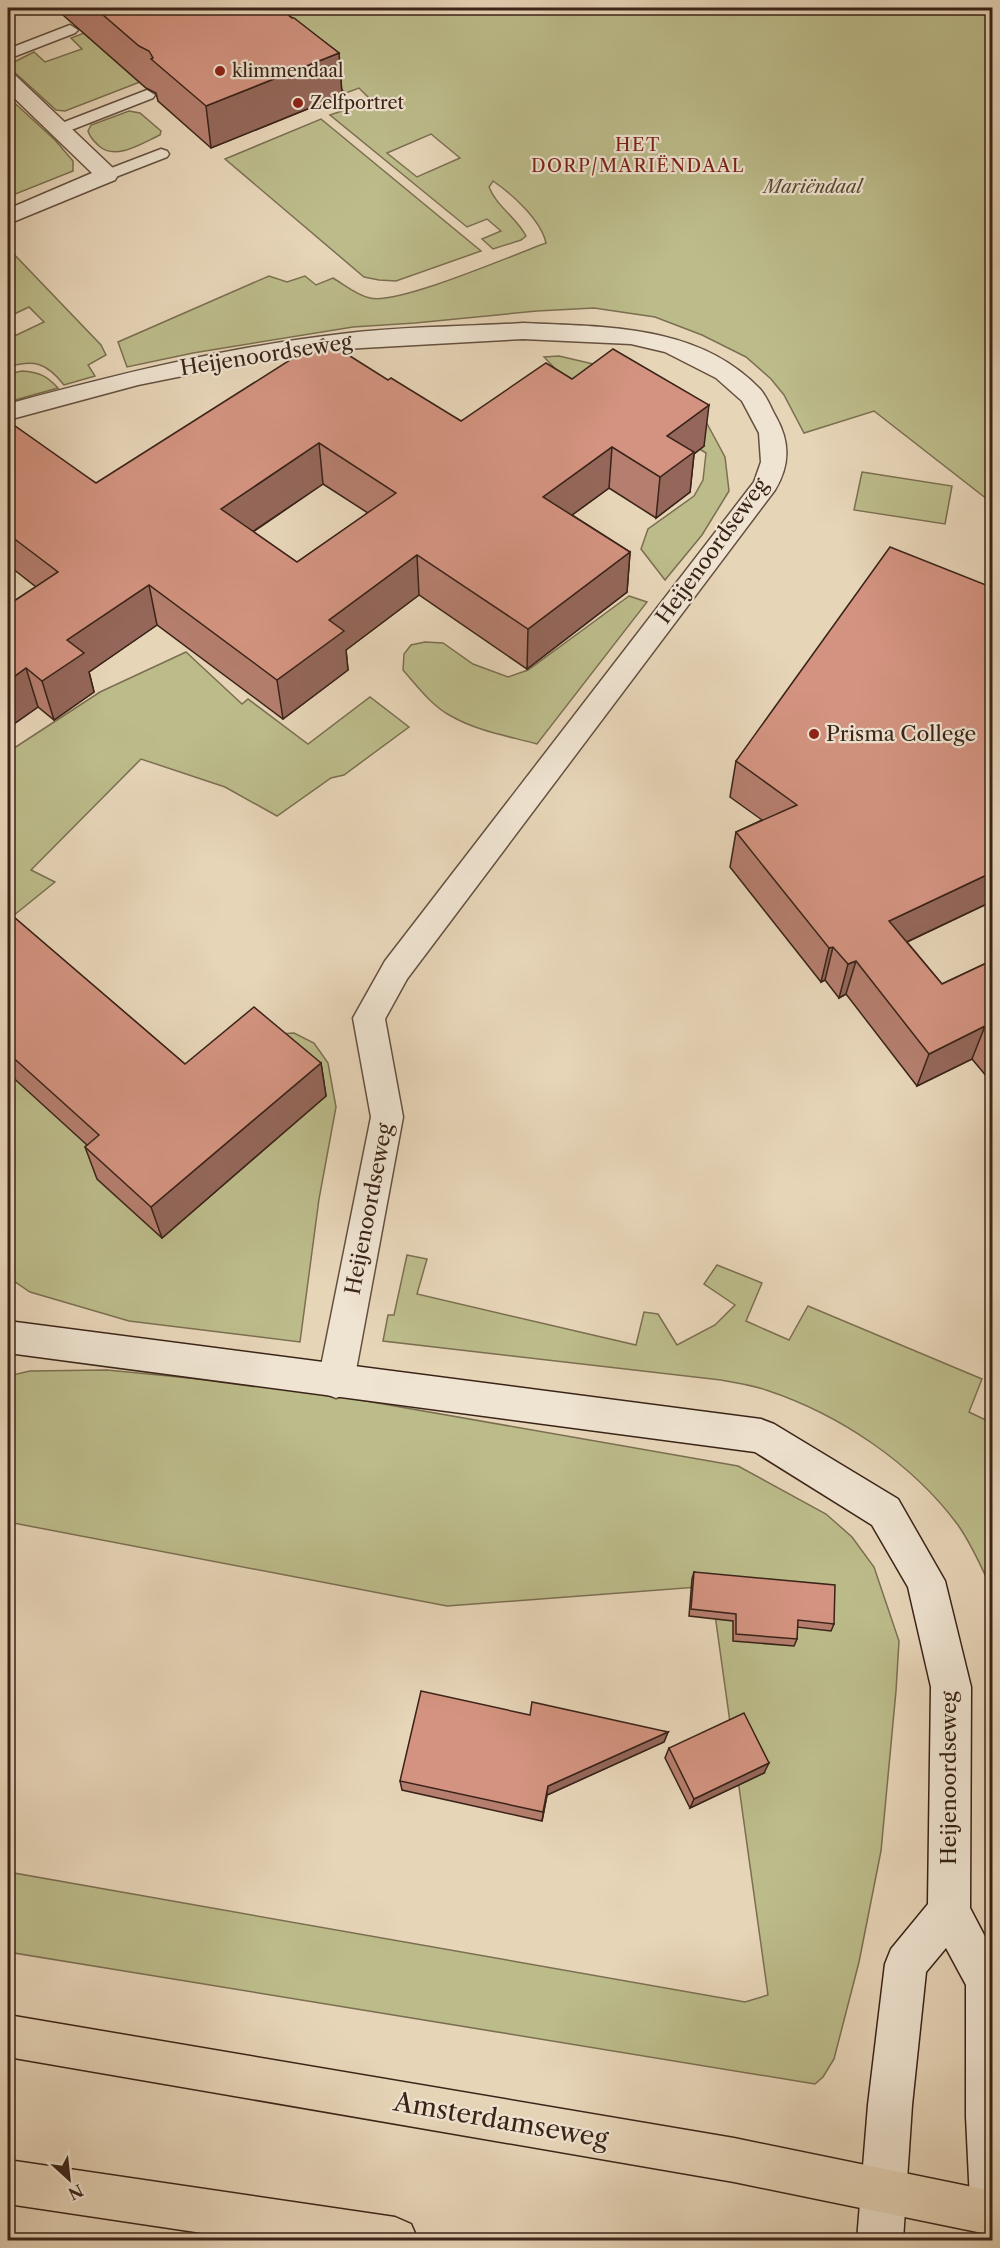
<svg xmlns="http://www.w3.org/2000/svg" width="1000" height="2248" font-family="'Libre Caslon Text',serif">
  <rect width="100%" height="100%" fill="#e7d5b8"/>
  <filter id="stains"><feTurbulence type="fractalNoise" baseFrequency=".00333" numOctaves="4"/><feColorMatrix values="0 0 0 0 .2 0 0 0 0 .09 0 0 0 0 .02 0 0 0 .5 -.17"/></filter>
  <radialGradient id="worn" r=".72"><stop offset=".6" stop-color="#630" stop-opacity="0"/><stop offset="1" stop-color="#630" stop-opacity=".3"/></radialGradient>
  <g fill="#bcbb8a" stroke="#7b6f51" stroke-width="1.5" fill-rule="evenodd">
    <path d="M244 8H992V503L874 411 804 433 784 395 771 379 746 357 702 335 655 317 594 308 537 311 415 323 353 327 193 353 127 367 118 342 269 276 287 282 305 276 316 285 333 278C345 285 356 295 370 298 398 305 513 255 546 243 541 220 512 194 493 181L489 187C497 207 516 217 526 236L521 240 493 249 482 239 501 231 487 219 467 227 330 115 356 106 355 104 369 98 359 88 346 93 319 69 339 60 329 52ZM431 134 460 158 417 177 387 153Z"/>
    <path d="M84 33 140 82 65 111 56 110 11 69 10 64 34 52 45 62 82 49 71 38Z"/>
    <path d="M8 97 55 140 73 161V171L8 197Z"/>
    <path d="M129 111 140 113 161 131 160 135C142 143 116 161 99 146 94 141 90 138 88 131L91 125Z"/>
    <path d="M321 119 481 251 396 281 379 280 364 277 225 159Z"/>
    <path d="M8 248 101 345 106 355 88 365 95 376 64 385C47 363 34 359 8 367V339L44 322 29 307 8 317Z"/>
    <path d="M559 356 623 371 704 418 725 457 729 491 702 535 665 580 641 549 648 529 694 496 703 480 706 453 616 396 571 385 544 357Z"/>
    <path d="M22 371C39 372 47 376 58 388L8 402V374Z"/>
    <path d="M862 472 952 486 945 524 854 510Z"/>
    <path d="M629 596 647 602 537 744C508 736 477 731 451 716 432 706 417 686 403 670L404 654 411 645 425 642 443 643 473 664 508 677 528 670Z"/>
    <path d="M186 652 242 704 248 699 308 744 370 697 409 727 344 775 331 778 277 816 225 787 141 759 31 870 55 882 8 920V752L100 692Z"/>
    <path d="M8 925 190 1100 264 1035 294 1033 314 1043 328 1063 336 1107 319 1199 300 1342 129 1321 30 1292 8 1277Z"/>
    <path d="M407 1255 427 1259 417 1294 636 1345 644 1312 658 1314 677 1345 715 1325 735 1305 704 1284 717 1265 762 1283 746 1321 789 1340 808 1306 982 1379 969 1412 992 1423V1590C982 1568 972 1545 958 1525 912 1463 839 1414 766 1390 752 1385 736 1383 721 1380L383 1341 388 1315H394Z"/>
    <path d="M107 1370 292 1388 738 1466 826 1514 852 1537 874 1567 899 1641 896 1691 881 1851 859 1962 834 2059 823 2077 815 2084 8 1952V1872L745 2002 768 1995 711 1586 447 1606 8 1522V1376L30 1371Z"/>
  </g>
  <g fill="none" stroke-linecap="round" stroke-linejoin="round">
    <defs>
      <g id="lane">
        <path d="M70 25 78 30 75 33 8 59V49Z"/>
        <path d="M147 90 155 95 153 98 66 132H54L52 129 54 126Z"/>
        <path d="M161 149 167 151 169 154 167 157 113 178 107 180 99 175 101 172Z"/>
      </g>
      <g id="street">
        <path d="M8 75 16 76 115 170 118 175 115 180 8 224V209L92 173 8 92Z"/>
        <path d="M523 323C605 327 698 324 760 389 767 397 771 408 776 417 790 442 790 465 775 490L407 979 385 1019 403 1117 354 1381 349 1393 336 1398 323 1393 318 1381 371 1117 353 1018 385 961 754 482 761 462 759 433 742 401 716 378 665 352 631 344 523 339 344 349 257 361 138 385 8 420V404C118 374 228 347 341 334 401 326 463 327 523 323Z"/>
      </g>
      <path id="secondary" d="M8 1321 761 1419 774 1424 898 1499 945 1581 971 1687 970 1908 992 1950V2223L976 2217 970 2201 966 2117V1985L946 1948 926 1972 912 2105 903 2240H857L868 2105 885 1964 891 1949 928 1904 931 1687 908 1587 872 1525 755 1452 8 1353Z"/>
      <g id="primary">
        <path d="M8 2015 734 2138 992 2191V2235L734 2182 8 2057Z"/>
        <path d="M8 2160 395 2217 411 2224 418 2240H249L8 2204Z"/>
      </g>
    </defs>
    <use href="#lane" stroke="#655040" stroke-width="3"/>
    <use href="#street" stroke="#655040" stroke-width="3"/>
    <use href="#secondary" stroke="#3a2318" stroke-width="3"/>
    <use href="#primary" stroke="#3a2318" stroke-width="3"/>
    <use href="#lane" fill="#efe4d1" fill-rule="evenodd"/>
    <use href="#street" fill="#efe4d1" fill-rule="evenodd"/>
    <use href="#secondary" fill="#efe4d1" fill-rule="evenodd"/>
    <use href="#primary" fill="#e7d5b8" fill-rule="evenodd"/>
  </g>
  <g fill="#b57e6e" stroke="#3a2318" stroke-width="1.5" fill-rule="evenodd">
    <path d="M55 8H279L339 53 342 95 211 148 158 101 156 93 146 88Z"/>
    <path d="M572 379 704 446 694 454 690 492 656 518 609 488 572 515 630 552 627 592 527 669 419 595 346 650 348 670 283 719 157 625 89 672 94 692 54 720 38 707 8 728V605L36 587 8 565V430L96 483 388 380 461 421ZM323 484 368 513 297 562 253 532Z"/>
    <path d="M987 594 993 598V901L907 942 942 984 993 960V1076L988 1078 972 1059 917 1086 846 994 839 998 825 980 821 982 730 867 736 832 762 820 730 797 736 761Z"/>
    <path d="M8 912 185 1064 321 1063 326 1096 162 1238 97 1179 85 1147 87 1145 8 1073Z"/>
    <path d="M694 1572 834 1624 831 1631 797 1627V1639L794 1646 733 1641V1621L689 1616 692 1579Z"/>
    <path d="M530 1715 668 1732 664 1742 547 1795 542 1821 402 1790 400 1781Z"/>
    <path d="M669 1748 764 1773 690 1808 665 1758Z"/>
  </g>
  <g fill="#94675a" stroke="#3a2318" stroke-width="1.5">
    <path d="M339 53 342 95 211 148 206 106Z"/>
    <path d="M709 405 704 446 694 454 690 492 656 518 660 477 667 436Z"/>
    <path d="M319 443 323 484 227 549 221 509Z"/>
    <path d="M612 447 609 488 542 537 543 497Z"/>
    <path d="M630 552 627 592 527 669 528 629Z"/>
    <path d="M417 555 419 595 346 650 348 670 283 719 277 680 329 620Z"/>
    <path d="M149 585 157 625 89 672 94 692 54 720 42 681 67 640Z"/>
    <path d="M26 668 38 707 8 728V681Z"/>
    <path d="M993 872V901L879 955 889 921Z"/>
    <path d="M833 947 825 980 821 982 829 948Z"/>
    <path d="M856 961 846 994 839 998 848 964Z"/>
    <path d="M985 1026 972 1059 917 1086 929 1054Z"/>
    <path d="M321 1063 326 1096 162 1238 151 1207Z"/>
    <path d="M993 1068V1076L988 1078Z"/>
    <path d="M668 1732 664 1742 547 1795 542 1821 548 1786Z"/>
    <path d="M769 1763 764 1773 690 1808 694 1799Z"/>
  </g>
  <g fill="#d39380" stroke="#3a2318" stroke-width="1.5" fill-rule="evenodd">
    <path d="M95 8H279L292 18H294L339 53 206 106 151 59 153 58 149 51 139 46Z"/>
    <path d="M323 339 388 380 391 378 461 421 546 363 572 379 613 349 709 405 667 436 694 452 660 477 612 447 543 497 630 552 528 629 417 555 329 620 344 631 277 680 149 585 67 640 84 653 42 681 26 668 8 681V605L58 572 8 534V430L15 426 96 483ZM319 443 396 493 297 562 221 509Z"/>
    <path d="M890 547 986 585 987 594 993 598V872L889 921 942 984 993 960V1035L985 1026 929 1054 856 961 848 964 833 947 829 948 736 832 797 805 736 761Z"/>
    <path d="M8 912 185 1064 254 1007 321 1063 151 1207 85 1147 99 1135 8 1053Z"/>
    <path d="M694 1572 835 1585 834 1624 798 1620 797 1639 736 1634V1614L691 1609Z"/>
    <path d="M421 1691 530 1715 532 1702 668 1732 548 1786 543 1812 400 1781Z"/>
    <path d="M744 1713 769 1763 694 1799 669 1748Z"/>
  </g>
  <g fill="#8f2418" stroke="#efe4d1" stroke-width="2">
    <circle cx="220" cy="71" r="6"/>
    <circle cx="298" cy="103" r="6"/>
    <circle cx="814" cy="734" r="6"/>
  </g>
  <g text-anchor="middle" stroke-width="4.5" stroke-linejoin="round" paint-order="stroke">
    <g font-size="18" fill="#3a2318" stroke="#efe4d1" text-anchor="start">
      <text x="232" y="77">klimmendaal</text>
      <text x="310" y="109">Zelfportret</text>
    </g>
    <g font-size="18" letter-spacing="1.5" fill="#7a1f14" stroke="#efe4d1">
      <text x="638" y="151">HET<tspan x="638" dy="21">DORP/MARIËNDAAL</tspan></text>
    </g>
    <g font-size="18" font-style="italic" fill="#5a4934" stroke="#efe4d1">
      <text x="813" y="193">Mariëndaal</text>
    </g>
    <g font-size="21" fill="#3a2318" stroke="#efe4d1">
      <text transform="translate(266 355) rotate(-9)" y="7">Heijenoordseweg</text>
      <text transform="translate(712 551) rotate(-54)" y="7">Heijenoordseweg</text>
      <text transform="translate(369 1209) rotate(-79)" y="7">Heijenoordseweg</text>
      <text transform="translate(949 1778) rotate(-90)" y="7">Heijenoordseweg</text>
    </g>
    <g font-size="21" fill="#3a2318" stroke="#efe4d1" text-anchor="start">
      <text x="826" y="741">Prisma College</text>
    </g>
    <g font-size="26" fill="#3a2318" stroke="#efe4d1">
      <text transform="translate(501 2120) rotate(10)" y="9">Amsterdamseweg</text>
    </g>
  </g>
  <rect width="1000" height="2248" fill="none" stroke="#e7d5b8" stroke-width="30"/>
  <rect x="9" y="9" width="982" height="2230" fill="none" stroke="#3a2318" stroke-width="3"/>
  <rect x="15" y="15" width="970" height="2218" fill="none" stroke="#3a2318" stroke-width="1.5"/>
  <g transform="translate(69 2179) rotate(153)" stroke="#efe4d1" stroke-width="4.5" paint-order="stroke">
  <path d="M0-4.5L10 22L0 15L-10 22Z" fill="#3a2318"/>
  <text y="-9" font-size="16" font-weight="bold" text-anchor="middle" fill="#3a2318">N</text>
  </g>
  <rect width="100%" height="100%" filter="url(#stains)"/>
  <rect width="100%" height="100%" fill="url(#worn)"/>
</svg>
